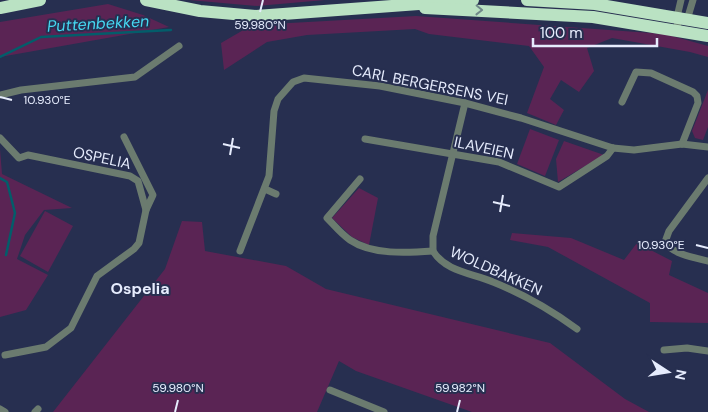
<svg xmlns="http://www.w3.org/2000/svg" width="708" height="412" font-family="'DM Sans',sans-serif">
  <rect width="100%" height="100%" fill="#272f50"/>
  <g fill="#5a2454">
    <path d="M189 0H325L257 6Z"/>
    <path d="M108 4 143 15 169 27 0 57V22Z"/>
    <path d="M416 16 665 34 708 46V57L690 52 612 38 587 48 594 71 579 92 561 80 550 99 564 110 556 125 527 113 544 67 529 46 429 34 415 29 307 35 267 42 224 70 221 43 252 25Z"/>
    <path d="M708 90V127L703 140 695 138 692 131Z"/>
    <path d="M530 129 559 140 545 176 517 164Z"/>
    <path d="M564 141 604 155 558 182 556 159Z"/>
    <path d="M0 149 2 174 72 208 44 210 25 235 17 259 48 275 26 310 0 317Z"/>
    <path d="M359 188 378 198 369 245 352 237 332 218Z"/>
    <path d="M45 211 73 226 48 272 20 256Z"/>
    <path d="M182 221 202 222 205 251 286 266 326 289 550 343 625 399 649 412H472L356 371 339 361 317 412H53L165 269Z"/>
    <path d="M512 233 571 238 624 260 637 243 672 261 669 275 708 293V323L650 322V303L548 247 510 240Z"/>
  </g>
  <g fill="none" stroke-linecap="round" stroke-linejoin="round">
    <g stroke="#035d6a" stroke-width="2.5">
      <path d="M0 57 41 37 171 30"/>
      <path d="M0 178 7 182 15 213 6 255"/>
    </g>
    <g stroke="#6b7b6f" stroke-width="7">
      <path d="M687 20 693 0"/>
      <path d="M678 29 677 17 681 0"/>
      <path d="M0 95 21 90 135 77 179 46"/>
      <path d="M622 102 636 72 651 73 693 92 697 96 698 103 682 144"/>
      <path d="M465 103 433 236V251C446 272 472 273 493 282 523 294 551 310 577 329"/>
      <path d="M124 137 153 195 146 210"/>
      <path d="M0 138 19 158 28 155 130 176 138 181 146 210 139 243 134 249 97 276 71 328 46 347 5 355"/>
      <path d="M365 139 499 162 559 187 607 156 613 148"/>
      <path d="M708 178 669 231 665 242C672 254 695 258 708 261"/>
      <path d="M360 179 327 218C334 225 341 234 350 240 372 255 407 253 433 251"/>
      <path d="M265 189 276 194"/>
      <path d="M240 251 269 176 274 111 278 99 293 82 304 78 380 86 465 103 521 118 613 148 634 150 682 144 708 147"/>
      <path d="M664 350 687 348 708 351"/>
      <path d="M330 390 384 412"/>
      <path d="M0 409 5 412"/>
      <path d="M35 412 38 409"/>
    </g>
    <g stroke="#bae2c3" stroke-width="12">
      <path d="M146 0 200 11 256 16 473 0"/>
      <path d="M527 0 595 4 708 23"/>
      <path d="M0 8 40 0"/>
      <path d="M425 8 593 17 708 36"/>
    </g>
  </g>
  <defs><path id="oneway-chevron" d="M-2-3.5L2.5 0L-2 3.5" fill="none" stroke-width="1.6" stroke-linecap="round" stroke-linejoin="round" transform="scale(1.25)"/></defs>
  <use stroke="#70888a" href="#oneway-chevron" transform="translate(479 10) rotate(1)"/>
  <path fill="none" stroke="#e6ecfd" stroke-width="2" d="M260 12 263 0M0 97 12 100M223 144 240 148M230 155 233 138M493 202 510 206M500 212 503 195M696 245 708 248M175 412 178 400M457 412 460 400"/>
  <g text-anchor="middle" stroke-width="4" stroke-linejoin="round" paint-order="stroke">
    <g font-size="15" fill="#e6ecfd" stroke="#272f50">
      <text transform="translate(430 85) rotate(11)" y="5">CARL BERGERSENS VEI</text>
      <text transform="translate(484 148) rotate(12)" y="5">ILAVEIEN</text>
      <text transform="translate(102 158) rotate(12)" y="5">OSPELIA</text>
      <text transform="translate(496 271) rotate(24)" y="5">WOLDBAKKEN</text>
    </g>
    <g font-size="16" font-style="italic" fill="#45d7f0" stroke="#272f50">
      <text transform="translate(98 23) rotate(-3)" y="6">Puttenbekken</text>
    </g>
    <g font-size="16" font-weight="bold" fill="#e6ecfd" stroke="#272f50">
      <text x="140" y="294">Ospelia</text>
    </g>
  </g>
  <g font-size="12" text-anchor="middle" fill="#e6ecfd" stroke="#272f50" stroke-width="4" stroke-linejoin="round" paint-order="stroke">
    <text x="260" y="29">59.980°N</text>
    <text x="47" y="104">10.930°E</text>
    <text x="661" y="249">10.930°E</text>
    <text x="178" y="392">59.980°N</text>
    <text x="460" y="392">59.982°N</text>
  </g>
  <g transform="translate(668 372) rotate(102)" stroke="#272f50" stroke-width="4" paint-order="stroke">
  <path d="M0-4L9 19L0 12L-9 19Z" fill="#e6ecfd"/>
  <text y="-8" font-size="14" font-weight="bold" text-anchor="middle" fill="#e6ecfd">N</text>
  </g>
  <path d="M533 38v8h124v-8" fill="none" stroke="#e6ecfd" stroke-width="2.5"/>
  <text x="540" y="38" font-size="15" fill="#e6ecfd" stroke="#272f50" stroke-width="4" paint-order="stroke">100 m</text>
</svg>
